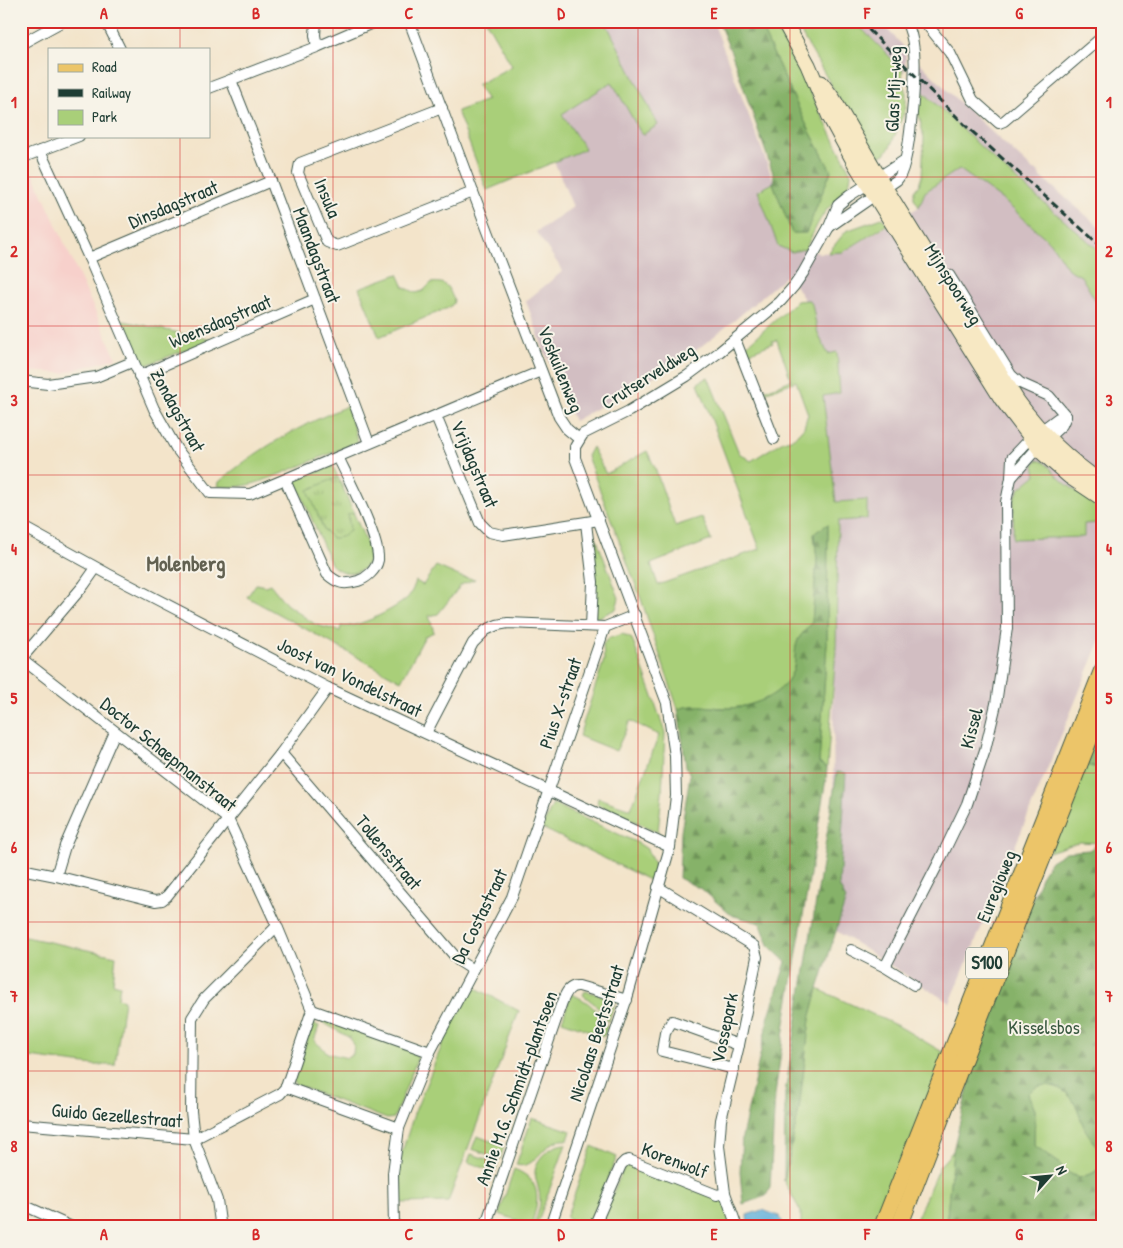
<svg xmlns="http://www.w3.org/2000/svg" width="1123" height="1248" font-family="'Patrick Hand',sans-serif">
  <defs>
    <pattern id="forest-firs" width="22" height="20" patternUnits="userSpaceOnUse" patternTransform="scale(1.25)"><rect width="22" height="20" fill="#86b269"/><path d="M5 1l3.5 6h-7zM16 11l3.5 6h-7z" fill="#6d9257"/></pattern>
    <pattern id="park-tufts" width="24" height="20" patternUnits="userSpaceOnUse" patternTransform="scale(1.25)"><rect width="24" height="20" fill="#a9cf79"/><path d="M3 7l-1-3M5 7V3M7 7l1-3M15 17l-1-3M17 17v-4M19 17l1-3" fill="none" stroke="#89a964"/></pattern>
  </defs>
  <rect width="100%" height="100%" fill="#f7f3e8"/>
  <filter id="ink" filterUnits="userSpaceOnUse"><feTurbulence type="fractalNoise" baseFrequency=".02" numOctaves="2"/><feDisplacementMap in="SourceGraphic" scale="10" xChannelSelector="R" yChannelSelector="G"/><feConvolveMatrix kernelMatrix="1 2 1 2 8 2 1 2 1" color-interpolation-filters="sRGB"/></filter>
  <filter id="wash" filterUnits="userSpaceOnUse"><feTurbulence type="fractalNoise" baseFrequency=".0096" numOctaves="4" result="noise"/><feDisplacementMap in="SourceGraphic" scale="20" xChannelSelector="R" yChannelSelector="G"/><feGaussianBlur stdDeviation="1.12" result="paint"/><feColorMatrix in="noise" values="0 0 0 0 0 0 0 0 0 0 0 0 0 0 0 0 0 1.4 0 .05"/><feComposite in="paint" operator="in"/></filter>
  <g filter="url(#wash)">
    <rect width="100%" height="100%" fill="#f3e4ca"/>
    <path fill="#f7d0cb" d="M33 173 116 358 64 373 21 371V177Z"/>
    <g fill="#d2bec2">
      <path d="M604 21H713L799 248 820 253 843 252 919 207 925 192 959 169 1004 201 1051 243 1068 269 1081 276 1102 311V637L950 1003 833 929 834 516 807 304 788 274 736 319 685 359 574 421 542 345 526 301 563 271 536 232 573 207 554 161 556 114Z"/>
      <path d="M854 21H879L906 49 905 72Z"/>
      <path d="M919 62 962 105 969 109 971 113 1033 170 1038 171 1040 176 1102 229V253L1002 167 918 87Z"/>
    </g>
    <g fill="#a9cf79" stroke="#648656">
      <path d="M486 21H605L658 125 642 135 612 82 562 114 585 149 487 190 457 111 487 100 477 85 512 66Z"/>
      <path d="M758 21H778L793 49 800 69 807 86 851 173C850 195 837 197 826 211 817 222 812 237 805 249L792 252 778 246 758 191 773 183 792 233H806L831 171 806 124Z"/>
      <path d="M794 21H854L902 69 903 86 906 90V108L890 147 885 154 874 159 873 157Z"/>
      <path d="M918 87 1002 167 1102 253V311L1081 276 1068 269 1051 243 1004 201 959 169 925 192 919 207 914 198V191L919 185 922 176 924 138 918 111Z"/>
      <path d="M882 218 888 224 843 252 828 253 846 231Z"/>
      <path d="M398 274 404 287 416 293 423 291 431 283C447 281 448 287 454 300L453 304 448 308 379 337 359 288Z"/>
      <path d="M807 300H809L812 304 818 334 828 354 837 352 840 393 823 396 836 502 867 500V519L838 521 836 649 827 768 819 763 827 643 828 525 814 534 817 559 812 623C808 629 801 633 798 640 794 649 796 658 794 667 787 694 755 706 731 708 710 709 699 702 678 709L641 599 587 456 592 447 606 474 647 451 655 468 675 526 702 517 711 540 651 564 658 585 760 549 698 383 708 377 739 453 751 461 783 441 794 438 804 427 808 414 796 381 762 394 761 392 791 380 777 340 772 341 773 343 746 354 744 348 797 301Z"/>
      <path d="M124 321 212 340 141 367 120 322Z"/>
      <path d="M347 406 358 442C339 450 319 458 300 466 274 476 247 491 218 486L219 482C260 447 298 427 347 406Z"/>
      <path d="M1037 460C1047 461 1052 471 1058 477 1071 489 1087 498 1102 507V564L1100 562 1098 523 1084 524V537L1013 539 1014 499 1020 488 1036 475 1034 465Z"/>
      <path d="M333 466 368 546C368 550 370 554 369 558 366 576 342 577 331 564L295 480Z"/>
      <path d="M590 532 595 535 619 598 616 609 595 619Z"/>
      <path d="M436 566 461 577 475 579 461 585 438 614 429 616 434 632 425 636 401 681 247 597 256 584 265 586 270 584 286 604 316 625 340 631 341 626C355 630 400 607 409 596 412 592 414 586 416 581L423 585Z"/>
      <path d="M623 634 632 639 652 694 665 733 662 793 658 832 597 804 598 798 631 809 659 735 630 721 616 751 579 736 604 660 603 644 609 638Z"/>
      <path d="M1082 764 1102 769V830L1099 843 1080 842 1049 852Z"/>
      <path d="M553 804 638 843 647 849 656 869 651 881 542 828Z"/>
      <path d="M21 936 116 956 113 983 120 985 118 998 124 1000 115 1065H94L21 1056Z"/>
      <path d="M474 987 519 1011 448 1202 400 1203 398 1165 414 1114 447 1033Z"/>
      <path d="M818 989 900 1027 946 1054 903 1165 878 1210 870 1227H801V1212L784 1181 799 1109 810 1019Z"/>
      <path d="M585 991 616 999 608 1022 597 1006 583 995Z"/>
      <path d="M571 994C589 1001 598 1010 607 1027L604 1036 562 1021Z"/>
      <path d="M318 1017 414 1051 413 1054 418 1057 394 1118 387 1119 296 1085 292 1080 313 1024 319 1026 314 1041 324 1049 327 1053 347 1058 353 1054 354 1045 350 1038 317 1019Z"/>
      <path d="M1048 1084 1062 1089 1073 1100 1082 1118 1084 1127 1102 1154V1167L1093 1173 1079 1178 1069 1173 1059 1163 1034 1145 1035 1110 1028 1094 1032 1088Z"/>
      <path d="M532 1118 571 1131 568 1140C542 1137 538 1171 516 1165Z"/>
      <path d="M477 1136 504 1146 500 1159 472 1149Z"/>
      <path d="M566 1144 536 1227 533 1226C536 1218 540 1209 540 1200 540 1191 536 1182 535 1173 535 1158 552 1144 566 1144Z"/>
      <path d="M592 1146 617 1157 588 1226 566 1218Z"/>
      <path d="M953 1151 946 1227H913L939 1167Z"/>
      <path d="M471 1154 498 1163 495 1172 468 1162Z"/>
      <path d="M633 1164 724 1202 733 1227H601L600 1223 625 1165Z"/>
      <path d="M514 1169C543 1180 539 1202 531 1225L499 1214Z"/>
    </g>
    <g fill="url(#forest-firs)" stroke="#52784e">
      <path d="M718 21H758L806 124 831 171 806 233H792L773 183 774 176 733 57Z"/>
      <path d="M828 524 827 643 819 763 827 768 826 779 785 1023 775 1095 770 1187 766 1196 743 1204 740 1172 742 1137 768 1019 786 962 770 947 760 923 731 915 703 890 679 878 681 832 690 775 686 766 678 709C699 702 710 709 731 708 755 706 787 694 794 667 796 658 794 649 798 640 801 633 808 629 812 622L817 559 814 534 816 532Z"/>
      <path d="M1102 716V769L1082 764Z"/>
      <path d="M837 772 846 773 839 886 846 899 818 989 810 1019 799 1109 784 1181 785 1093Z"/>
      <path d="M1102 830V1158C1100 1146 1089 1138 1084 1127 1080 1119 1079 1110 1074 1102 1064 1086 1041 1078 1028 1094L1035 1110 1034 1145 1059 1163 1069 1173 1079 1178 1093 1173 1102 1167V1227H946L953 1151 985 1015 1042 875 1051 861 1066 852 1089 850 1099 843Z"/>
    </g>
    <path fill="url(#park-tufts)" stroke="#648656" d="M338 477 354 513 348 514 350 530C345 536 341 538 332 538L324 530 308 490Z"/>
    <path fill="#60b0da" stroke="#407687" d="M762 1210 779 1216 785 1227H748L747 1215Z"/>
  </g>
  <g filter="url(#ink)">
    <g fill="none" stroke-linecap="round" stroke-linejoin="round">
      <defs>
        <g id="street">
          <path d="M106 21 120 49"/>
          <path d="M316 21 315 35 317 47"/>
          <path d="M408 21 411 26 473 192 559 417 567 429 579 439"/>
          <path d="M924 21 950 53 973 100 999 123 1004 121 1102 37"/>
          <path d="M21 44 63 21"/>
          <path d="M231 80 271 181 369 443"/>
          <path d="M209 88 317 47 377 21"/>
          <path d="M442 108 300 163 298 173 327 242 337 246 473 192"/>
          <path d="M40 151 89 258 154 409 176 448 210 493 250 494 541 371"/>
          <path d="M21 158 79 136"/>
          <path d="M829 227 897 180C911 166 916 73 914 51 913 41 911 31 906 21"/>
          <path d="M89 258 271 181"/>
          <path d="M949 275 1011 375 1020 383 1049 396 1066 416"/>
          <path d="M735 339 774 439"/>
          <path d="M139 376 315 299"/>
          <path d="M21 381 48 384 96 377 132 362"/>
          <path d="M436 416 480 523 489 532 503 535 599 520"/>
          <path d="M1011 478 1038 447 1062 425 1066 416"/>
          <path d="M285 480 327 574C338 584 344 585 358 581 367 578 376 570 378 560 380 539 348 478 338 457"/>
          <path d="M586 523 593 582 591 626"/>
          <path d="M21 526 108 574 328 688 670 847"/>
          <path d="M21 659 84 585 96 568"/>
          <path d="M22 659 228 819 277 926 312 1010"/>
          <path d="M426 733 473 643 486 630 497 625 508 623 605 627 635 615"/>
          <path d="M281 753 459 961 473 970"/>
          <path d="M21 869 56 876 155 901 162 900 167 896 281 753 328 688"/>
          <path d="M56 876 65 846 115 732"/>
          <path d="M658 887 754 946 757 957 739 1045 721 1120 719 1146 725 1193 737 1227"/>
          <path d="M851 950 885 967 914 985"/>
          <path d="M885 967 940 860 967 804 985 750 996 704 1007 628 1006 502 1011 478 1012 458 1031 438 1058 418 1066 416"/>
          <path d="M312 1010 286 1087 399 1128 430 1052 512 897 605 627"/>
          <path d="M312 1010 430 1052"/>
          <path d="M734 1069 662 1051 665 1033 672 1021 739 1045"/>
          <path d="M21 1124 194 1139 280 1094 286 1087"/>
          <path d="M21 1204 72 1227"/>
          <path d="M219 1227 220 1222 217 1200 194 1139 191 1111 192 1018 204 999 277 926"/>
          <path d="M394 1227 393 1173 399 1128"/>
          <path d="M485 1227 562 1002C566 993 569 985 579 986L627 1000"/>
          <path d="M550 1227 628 995 670 847 676 796 675 756 667 703 575 458V447L583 434 629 411 687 376 718 353 780 302 794 286 803 273 829 227 838 205 849 196 905 160"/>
          <path d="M595 1227 596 1222 621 1165 625 1161 629 1160 717 1195 725 1193"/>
        </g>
        <g id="secondary">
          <path d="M784 21 808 65 830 117 855 163 1002 399 1043 453 1069 476 1102 498"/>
          <path d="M821 83 833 99 885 188 1017 401C1040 433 1069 461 1102 483"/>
        </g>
        <g id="primary">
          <path d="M882 1227 1102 671"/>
          <path d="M899 1227 994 981 1102 707"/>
        </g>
      </defs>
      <use href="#street" stroke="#3f564a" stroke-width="12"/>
      <use href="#secondary" stroke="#3f564a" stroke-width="17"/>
      <use href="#primary" stroke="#3f564a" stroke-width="18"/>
      <use href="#street" stroke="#fff" stroke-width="10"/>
      <use href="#secondary" stroke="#f7e8c3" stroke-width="15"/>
      <use href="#primary" stroke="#ecc569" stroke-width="16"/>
      <path stroke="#1f3d34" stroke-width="3" stroke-dasharray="8 4" stroke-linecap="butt" d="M860 21 966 126 1102 247"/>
    </g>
  </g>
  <path fill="none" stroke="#d62828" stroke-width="1" stroke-opacity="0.55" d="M180 21V49M333 21V1227M485 21V1227M638 21V1227M790 21V1227M943 21V1227M180 136V1227M21 177H1102M21 326H1102M21 475H1102M21 624H1102M21 773H1102M21 922H1102M21 1071H1102"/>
  <g text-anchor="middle" stroke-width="4" stroke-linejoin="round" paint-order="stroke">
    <rect fill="#f7f3e8" stroke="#60746a" stroke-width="1" x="966" y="947.5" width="42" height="31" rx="4"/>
    <g font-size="18" font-weight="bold" fill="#1f3d34">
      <text x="987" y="969">S100</text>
    </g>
    <g font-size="19" fill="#1f3d34" stroke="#f7f3e8">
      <text transform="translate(893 89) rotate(-88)" y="7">Glas Mij-weg</text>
      <text transform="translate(328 198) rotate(67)" y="7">Insula</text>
      <text transform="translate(173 204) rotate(-23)" y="7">Dinsdagstraat</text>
      <text transform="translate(317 255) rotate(69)" y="7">Maandagstraat</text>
      <text transform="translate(954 284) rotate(58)" y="7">Mijnspoorweg</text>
      <text transform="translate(220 321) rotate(-23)" y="7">Woensdagstraat</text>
      <text transform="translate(561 369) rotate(68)" y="7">Voskuilenweg</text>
      <text transform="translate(648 376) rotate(-32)" y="7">Crutserveldweg</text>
      <text transform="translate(178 410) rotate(61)" y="7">Zondagstraat</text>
      <text transform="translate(475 464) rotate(67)" y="7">Vrijdagstraat</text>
      <text transform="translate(350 677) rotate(26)" y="7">Joost van Vondelstraat</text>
      <text transform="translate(560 703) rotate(-71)" y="7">Pius X-straat</text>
      <text transform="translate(971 728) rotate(-75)" y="7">Kissel</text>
      <text transform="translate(169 754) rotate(39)" y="7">Doctor Schaepmanstraat</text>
      <text transform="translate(389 852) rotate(50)" y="7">Tollensstraat</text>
      <text transform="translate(996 886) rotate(-68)" y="7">Euregioweg</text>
      <text transform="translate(479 916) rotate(-64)" y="7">Da Costastraat</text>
      <text transform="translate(724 1028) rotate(-78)" y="7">Vossepark</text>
      <text transform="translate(596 1033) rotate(-72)" y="7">Nicolaas Beetsstraat</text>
      <text transform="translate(516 1088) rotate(-70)" y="7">Annie M.G. Schmidt-plantsoen</text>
      <text transform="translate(117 1115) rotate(5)" y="7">Guido Gezellestraat</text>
      <text transform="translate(675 1160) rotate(21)" y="7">Korenwolf</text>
    </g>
    <g font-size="19" fill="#3b5a42" stroke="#f7f3e8">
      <text x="1044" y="1034">Kisselsbos</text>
    </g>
    <g font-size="21" font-weight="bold" fill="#626151" stroke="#f7f3e8">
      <text x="186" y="571">Molenberg</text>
    </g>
  </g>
  <rect width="1123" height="1248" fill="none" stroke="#f7f3e8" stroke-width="55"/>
  <rect x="48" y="48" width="162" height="90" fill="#f7f3e8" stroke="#a1aaa0"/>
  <rect x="58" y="64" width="25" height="8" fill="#ecc569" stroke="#a1aaa0"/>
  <text x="92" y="72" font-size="15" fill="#1f3d34">Road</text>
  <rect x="58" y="89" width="25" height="8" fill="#1f3d34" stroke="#a1aaa0"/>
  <text x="92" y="98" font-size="15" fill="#1f3d34">Railway</text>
  <rect x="58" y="110" width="25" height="15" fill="#a9cf79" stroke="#a1aaa0"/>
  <text x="92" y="122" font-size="15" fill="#1f3d34">Park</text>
  <g transform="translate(1050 1176) rotate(63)" stroke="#f7f3e8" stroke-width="4" paint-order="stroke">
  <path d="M0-4L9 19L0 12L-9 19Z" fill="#1f3d34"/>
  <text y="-8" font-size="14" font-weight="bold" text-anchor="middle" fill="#1f3d34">N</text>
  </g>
  <rect x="28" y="28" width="1068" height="1192" fill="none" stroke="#d62828" stroke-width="2"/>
  <g font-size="16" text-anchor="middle" font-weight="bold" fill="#d62828">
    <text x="104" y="19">A</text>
    <text x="256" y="19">B</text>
    <text x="409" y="19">C</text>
    <text x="561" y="19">D</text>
    <text x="714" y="19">E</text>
    <text x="867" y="19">F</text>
    <text x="1019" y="19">G</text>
    <text x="14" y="108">1</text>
    <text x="1109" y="108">1</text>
    <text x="14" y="257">2</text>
    <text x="1109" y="257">2</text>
    <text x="14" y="406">3</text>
    <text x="1109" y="406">3</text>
    <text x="14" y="555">4</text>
    <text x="1109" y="555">4</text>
    <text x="14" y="704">5</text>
    <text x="1109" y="704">5</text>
    <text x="14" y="853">6</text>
    <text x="1109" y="853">6</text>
    <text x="14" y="1002">7</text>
    <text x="1109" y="1002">7</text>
    <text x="14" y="1152">8</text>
    <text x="1109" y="1152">8</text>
    <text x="104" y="1240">A</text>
    <text x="256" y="1240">B</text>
    <text x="409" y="1240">C</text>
    <text x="561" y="1240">D</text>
    <text x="714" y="1240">E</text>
    <text x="867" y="1240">F</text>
    <text x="1019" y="1240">G</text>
  </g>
</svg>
